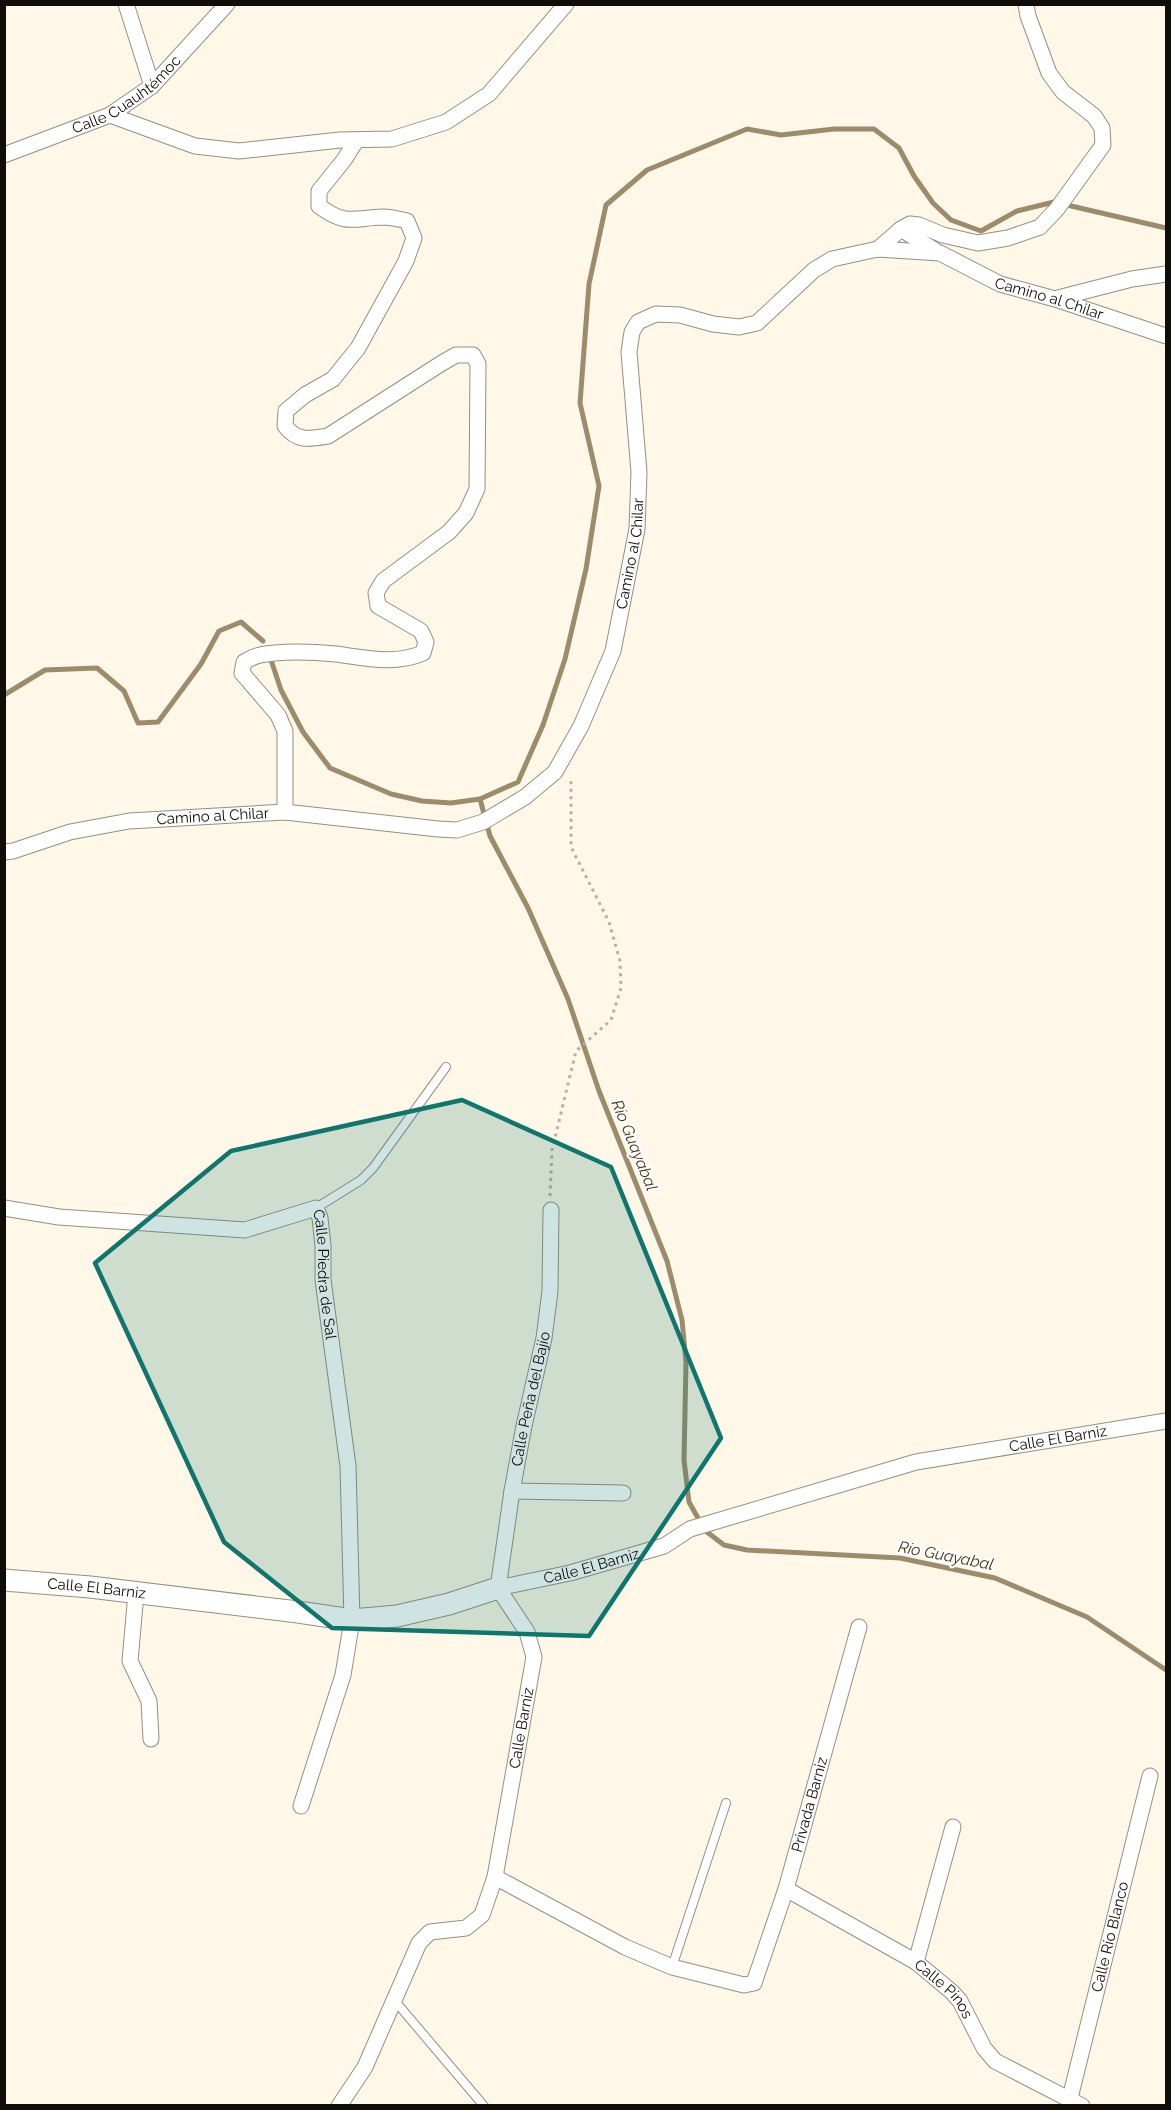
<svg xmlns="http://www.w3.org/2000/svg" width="1171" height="2110" font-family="Raleway,sans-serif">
  <rect width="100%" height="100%" fill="#fff7e8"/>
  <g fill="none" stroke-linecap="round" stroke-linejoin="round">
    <g stroke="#9d8c6c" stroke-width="5">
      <path d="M270 657 281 690 303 732 330 768 391 794 422 801 451 803 480 799 518 782 543 725 565 659 586 569 599 486 580 403 589 284 606 205 647 170 747 129 781 135 834 129H874L899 148 914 176 933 203 951 220 981 231 1017 211 1054 202 1166 228"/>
      <path d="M4 695 45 670 97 668 124 691 138 723 158 722 201 664 219 631 241 622 263 641"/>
      <path d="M480 799 490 836 528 908 568 999 599 1091 667 1261 682 1320 686 1362 684 1460 689 1502 698 1518"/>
      <path d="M703 1529 724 1545 747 1550 900 1558 995 1578 1087 1617 1166 1670"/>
    </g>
    <defs>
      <g id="lane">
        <path d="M316 1208 361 1180 373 1168 446 1067"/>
        <path d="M672 1967 726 1803"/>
        <path d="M395 2001 484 2106"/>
      </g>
      <g id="street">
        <path d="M126 4 152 86"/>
        <path d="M110 115 195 146 239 151 340 140 392 139 446 122 489 94 566 4"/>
        <path id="s1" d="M4 155 110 115 152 86 227 4"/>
        <path d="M901 229 936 251"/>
        <path d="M878 249 901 229 910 224 919 225 943 235 978 243 1008 238 1040 227 1057 209 1103 145 1102 128 1094 116 1063 92 1049 73 1028 16 1026 4"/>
        <path d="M1058 298 1132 279 1166 274"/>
        <path d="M285 812V731L278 715 242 673 244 662C255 655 263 654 275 653 295 651 316 652 336 654 366 658 395 665 423 653L426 642 421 631 378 606 376 593 383 581 449 532 466 513 477 489 478 364 473 355H456L442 363 328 436C310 439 297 442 285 426L286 411 305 395 333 379 358 348 406 261 414 238 407 221C399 219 391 217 383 217 353 218 346 226 319 206V191L344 160 356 141"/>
        <path id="s2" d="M4 852 13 851 70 832 129 821 285 812 438 829 457 830 483 822 525 797 555 772 581 726 613 651 637 529 639 472 629 352 632 332 638 322 656 314 680 315 713 324 739 327 757 323 814 270 832 259 878 249 940 253 1000 284 1055 299 1166 336"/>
        <path id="s3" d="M4 1208 59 1217 245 1230 316 1208 320 1218 323 1246V1280L348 1466 352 1620 343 1675 301 1806"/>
        <path d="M512 1491 623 1493"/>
        <path id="s4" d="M498 1588 570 1573 664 1546 690 1529 916 1462 1166 1421"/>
        <path id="s5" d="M498 1588 512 1491 524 1426 544 1338 550 1291 551 1210"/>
        <path d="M136 1593 130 1661 149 1701 151 1739"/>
        <path id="s6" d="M495 1877 625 1947 672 1967 744 1985 754 1983 786 1889 859 1627"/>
        <path id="s7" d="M786 1889 916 1962 952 1992 960 2001 984 2048 995 2061 1082 2106"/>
        <path d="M916 1962 953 1827"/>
        <path id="s8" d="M1070 2098 1150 1776"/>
        <path id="s9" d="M339 2106 365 2067 419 1943 430 1932 466 1928 482 1915 495 1877 534 1657 527 1632 498 1588"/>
      </g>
      <g id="secondary">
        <path id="s10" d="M4 1580 90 1587 298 1612 352 1620 397 1616 449 1604 498 1588"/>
      </g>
    </defs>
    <use href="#lane" stroke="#978f81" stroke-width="10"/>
    <use href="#street" stroke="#978f81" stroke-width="17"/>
    <use href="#secondary" stroke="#978f81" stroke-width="23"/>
    <path stroke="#b7b0a5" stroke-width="3" stroke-dasharray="3 4.5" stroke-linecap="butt" d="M550 1196 552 1150 576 1051 611 1020 621 988 620 961 609 922 571 847V777"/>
    <use href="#lane" stroke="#fff" stroke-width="8"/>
    <use href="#street" stroke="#fff" stroke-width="15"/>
    <use href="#secondary" stroke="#fff" stroke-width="21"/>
  </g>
  <path fill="#0f766e" fill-opacity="0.2" stroke="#0f766e" stroke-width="4.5" stroke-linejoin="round" d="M462 1100 611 1167 721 1438 589 1636 332 1628 224 1542 95 1263 231 1151Z"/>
  <g text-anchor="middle" stroke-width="4.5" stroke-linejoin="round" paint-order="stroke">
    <g font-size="15" fill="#100d09" stroke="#fff">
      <text dy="5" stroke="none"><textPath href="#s1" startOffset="138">Calle Cuauhtémoc</textPath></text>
      <text dy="5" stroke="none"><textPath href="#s2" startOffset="1491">Camino al Chilar</textPath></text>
      <text dy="5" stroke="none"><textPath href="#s2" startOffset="807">Camino al Chilar</textPath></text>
      <text dy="5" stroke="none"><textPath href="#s2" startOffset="213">Camino al Chilar</textPath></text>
      <text dy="5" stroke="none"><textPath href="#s3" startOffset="384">Calle Piedra de Sal</textPath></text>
      <text dy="5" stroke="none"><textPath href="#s5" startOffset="192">Calle Peña del Bajío</textPath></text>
      <text dy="5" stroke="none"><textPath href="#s4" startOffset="582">Calle El Barniz</textPath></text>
      <text dy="5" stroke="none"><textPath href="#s4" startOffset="96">Calle El Barniz</textPath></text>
      <text dy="5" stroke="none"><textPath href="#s10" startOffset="93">Calle El Barniz</textPath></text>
      <text dy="5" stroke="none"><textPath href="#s9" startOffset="446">Calle Barniz</textPath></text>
      <text dy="5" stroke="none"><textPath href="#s6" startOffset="470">Privada Barniz</textPath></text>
      <text dy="5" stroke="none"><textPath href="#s8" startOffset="166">Calle Río Blanco</textPath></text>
      <text dy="5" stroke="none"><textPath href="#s7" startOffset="188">Calle Pinos</textPath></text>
    </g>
    <g font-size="16" font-style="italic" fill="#483613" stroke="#fff">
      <text transform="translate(635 1145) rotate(68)" y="6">Río Guayabal</text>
      <text transform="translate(946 1555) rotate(11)" y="6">Río Guayabal</text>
    </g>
  </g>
  <rect width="1171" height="2110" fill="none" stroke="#100d09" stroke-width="12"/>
</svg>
